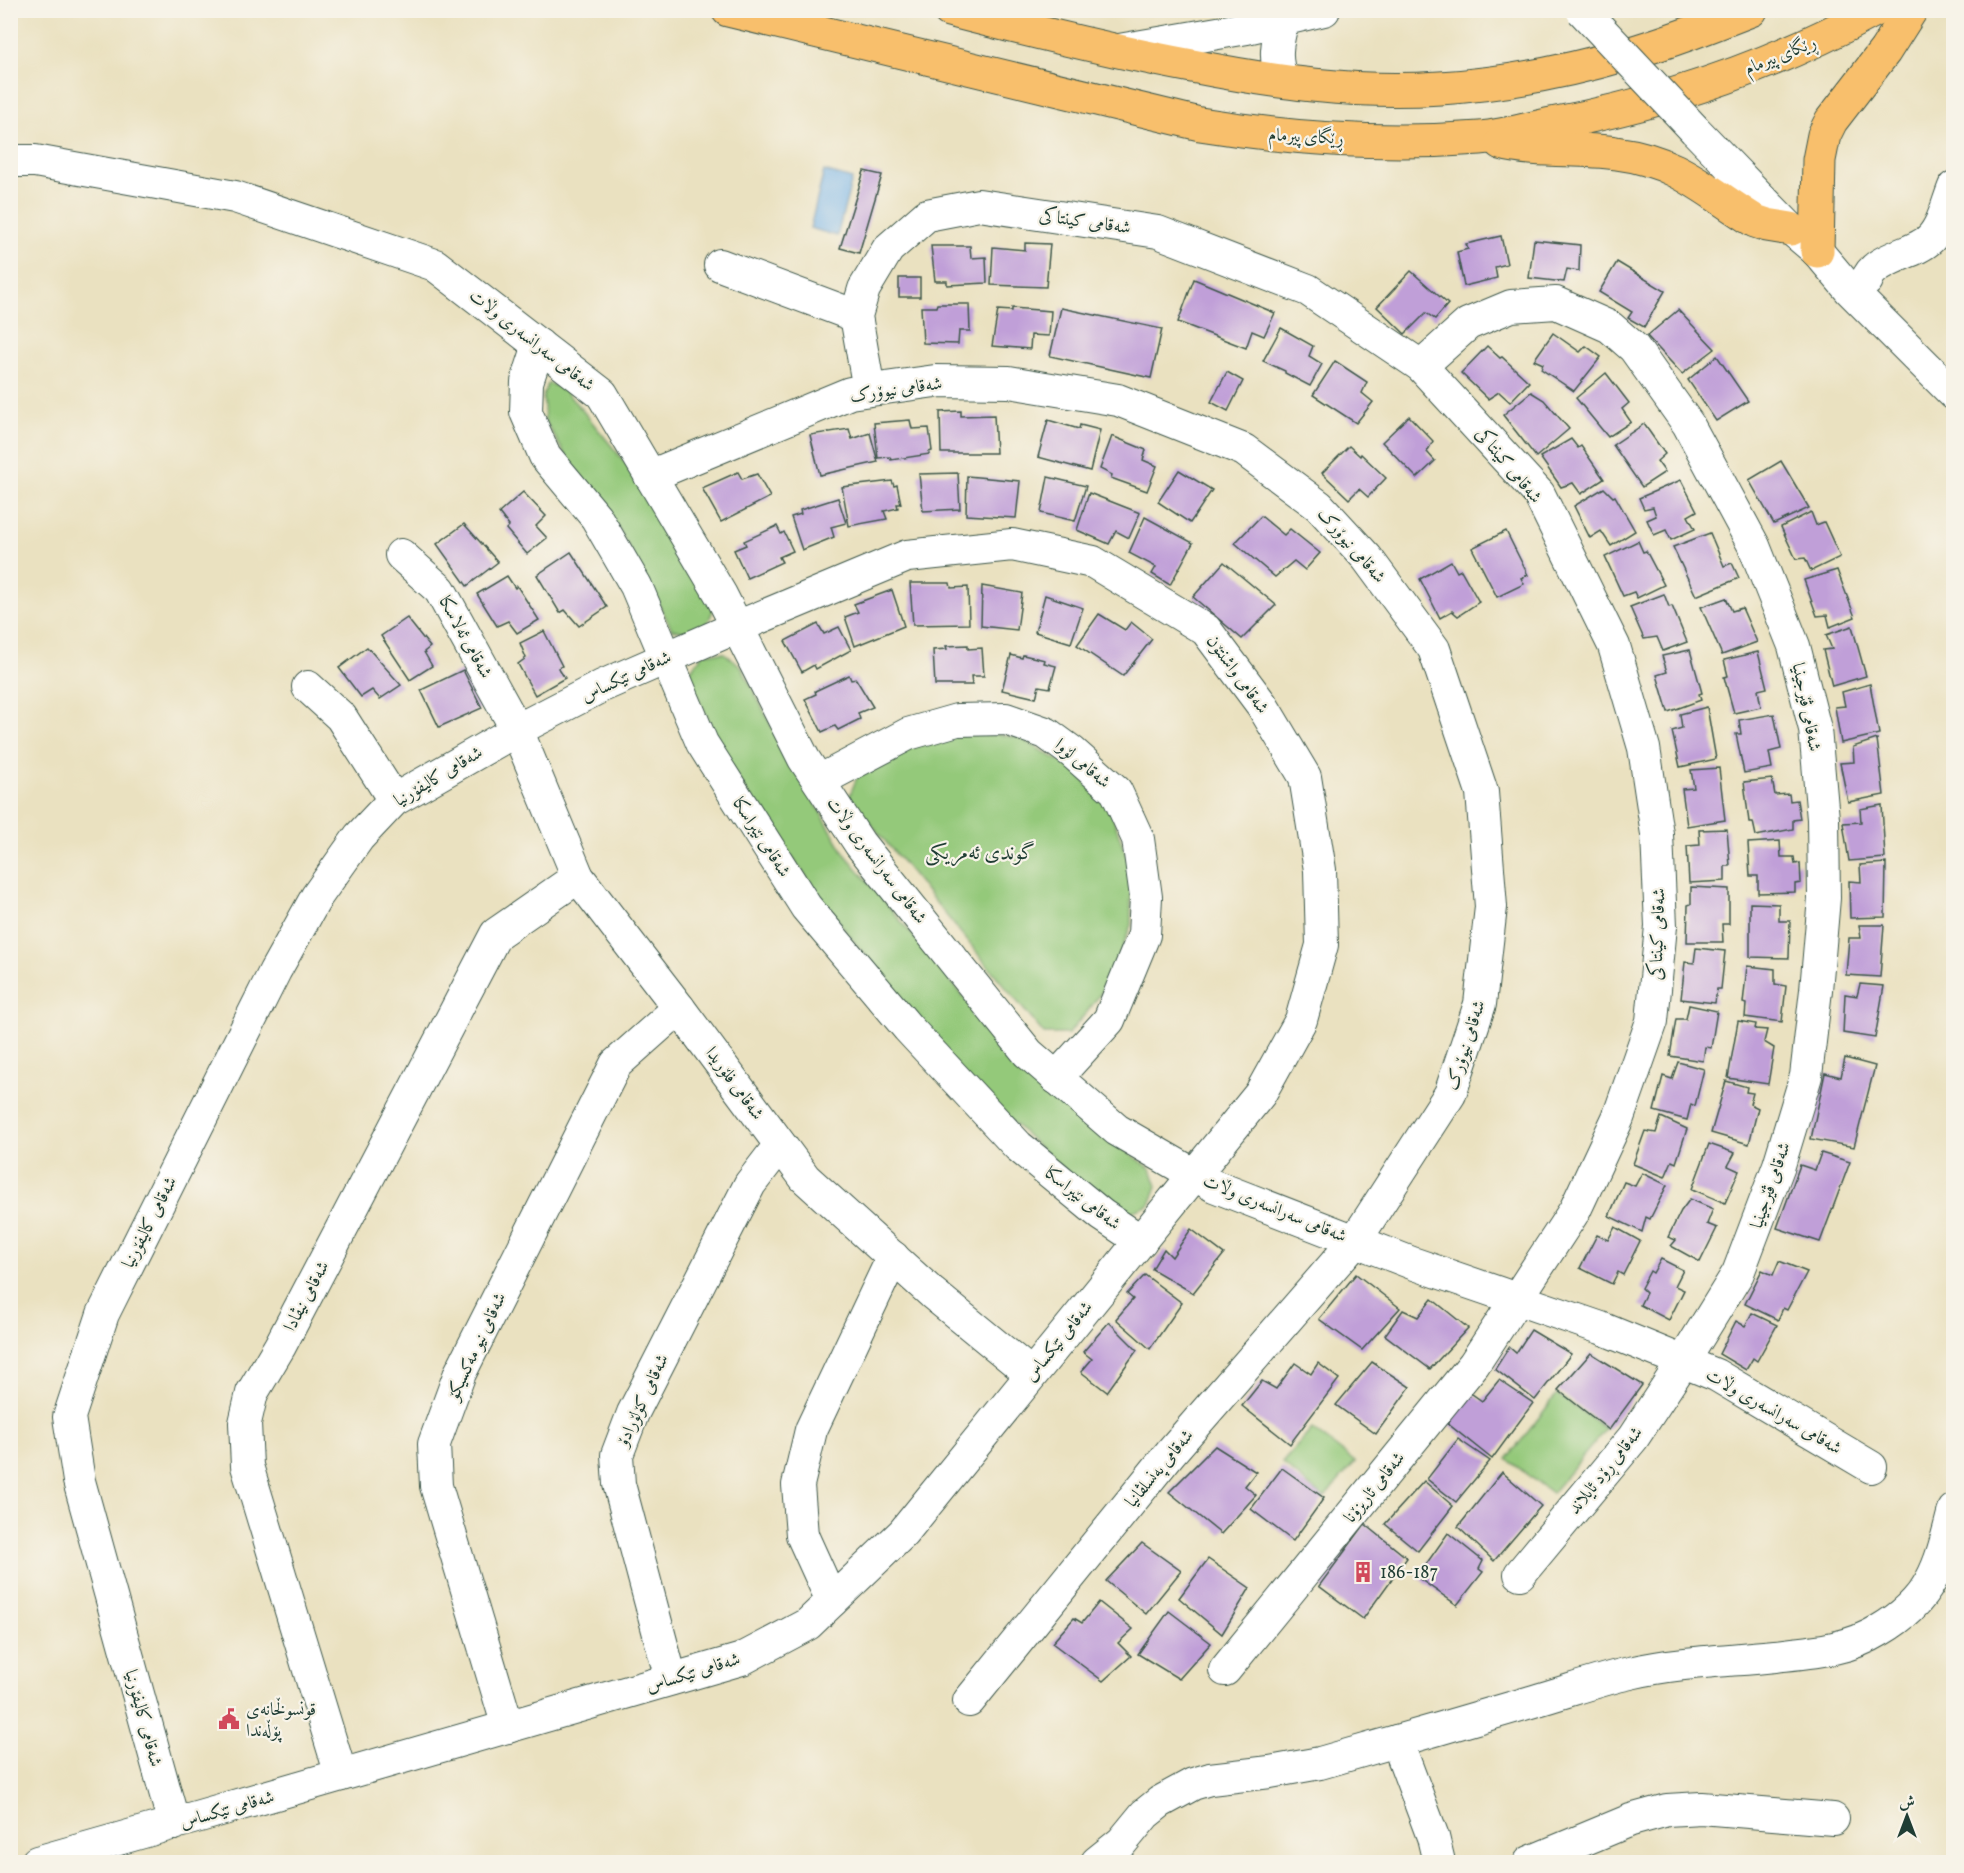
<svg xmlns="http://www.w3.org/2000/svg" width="1964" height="1873" font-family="Vollkorn,Amiri,serif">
  <rect width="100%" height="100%" fill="#f7f3e8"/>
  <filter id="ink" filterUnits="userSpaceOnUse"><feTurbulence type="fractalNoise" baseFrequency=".0167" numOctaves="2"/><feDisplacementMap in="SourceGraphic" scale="12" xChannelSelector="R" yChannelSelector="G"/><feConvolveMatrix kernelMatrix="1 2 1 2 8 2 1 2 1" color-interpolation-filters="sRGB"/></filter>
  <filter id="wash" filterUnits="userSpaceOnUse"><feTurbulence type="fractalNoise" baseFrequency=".008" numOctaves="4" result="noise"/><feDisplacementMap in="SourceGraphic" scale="24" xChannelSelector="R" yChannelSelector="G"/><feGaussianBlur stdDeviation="1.35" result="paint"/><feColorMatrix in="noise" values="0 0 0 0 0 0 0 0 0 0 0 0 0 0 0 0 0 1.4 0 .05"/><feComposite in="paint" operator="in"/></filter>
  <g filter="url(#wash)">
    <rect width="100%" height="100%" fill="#eae1c0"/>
    <g fill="#94c97a" stroke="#5a8357" stroke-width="1.5">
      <path d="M548 383 562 388 583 411 628 466 715 606 708 622 695 634 672 629 619 529 563 451 545 421 543 395Z"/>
      <path d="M704 653H724L741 666 781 745 845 854 1003 1044 1097 1130 1151 1169 1157 1186 1150 1205 1125 1214 1069 1175 957 1070 849 935 796 863 730 768 692 684 690 671Z"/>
      <path d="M973 731 1020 738 1075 770 1111 812 1131 869V925L1110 981 1087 1012 1068 1034H1044L849 797 860 770 900 747Z"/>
      <path d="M1557 1394 1606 1429 1552 1493 1507 1459Z"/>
      <path d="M1312 1429 1355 1462 1324 1498 1282 1463Z"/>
    </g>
    <path fill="#74b2e7" stroke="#4a788e" stroke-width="1.5" d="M824 171 852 179 837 236 810 228Z"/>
    <g id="blocks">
      <g fill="#c09fd8">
        <path d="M864 171 882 175 859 253 840 248Z"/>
        <path d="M1501 236 1507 264 1495 267 1497 278 1464 286 1457 252 1468 249 1466 244Z"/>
        <path d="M1534 240 1580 245 1579 271 1567 269 1564 282 1529 278Z"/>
        <path d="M1025 243 1050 244 1046 287 991 285 993 247 1025 250Z"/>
        <path d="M931 246H970L971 258 986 257 987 283 947 285V281H935Z"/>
        <path d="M1617 262 1665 291 1644 327 1628 318 1632 312 1599 292Z"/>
        <path d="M1411 271 1448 304 1435 319 1426 313 1405 334 1377 307Z"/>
        <rect x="899" y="278" width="21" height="19"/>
        <path d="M1194 279 1275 313 1264 336 1252 331 1246 348 1178 322Z"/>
        <path d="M937 304H969L970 331H959L958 344 923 343 921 307H936Z"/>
        <path d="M1012 308 1051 311 1049 336 1031 335 1030 349 992 346 998 310 1012 311Z"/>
        <path d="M1061 308 1162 329 1151 378 1050 356Z"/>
        <path d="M1678 310 1715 349 1682 374 1647 336Z"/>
        <path d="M1281 328 1313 346 1309 356 1322 364 1310 386 1285 373V371L1263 361Z"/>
        <path d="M1553 333 1580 352 1586 346 1601 357 1574 391 1541 369 1543 364 1534 360Z"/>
        <path d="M1487 346 1500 358 1502 357 1529 382 1510 402 1499 392 1488 399 1461 373Z"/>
        <path d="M1717 356 1748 401 1716 421 1688 380Z"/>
        <path d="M1335 361 1367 382 1362 393 1373 402 1356 423 1313 395Z"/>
        <path d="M1227 372 1243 381 1228 411 1211 402Z"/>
        <path d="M1606 373 1629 403 1622 409 1631 422 1608 437 1576 398Z"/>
        <path d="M1531 392 1544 400 1569 429 1536 457 1503 415Z"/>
        <path d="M961 411V416L994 415 996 453H941L940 412Z"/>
        <path d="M1409 416 1433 441 1427 452 1435 461 1417 478 1382 442Z"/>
        <path d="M910 420 912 429 929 428 932 451 929 452 930 454 891 460 890 457 878 458 874 423Z"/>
        <path d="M1048 420 1079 429 1080 425 1100 430 1090 471 1038 457Z"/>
        <path d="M1644 424 1665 454 1657 461 1665 472 1642 487 1613 445Z"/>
        <path d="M849 429 852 439 870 433 878 462 820 475 810 435Z"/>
        <path d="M1112 436 1146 450 1143 460 1157 466 1147 491 1111 478 1112 475 1100 469Z"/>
        <path d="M1571 439 1578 448 1581 446 1604 479 1581 494 1573 483 1561 487 1540 457Z"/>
        <path d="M1349 446 1360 456 1361 454 1386 478 1368 497 1359 489 1349 499 1322 473Z"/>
        <path d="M1781 461 1809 508 1774 524 1749 480Z"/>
        <path d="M1179 470 1212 490 1190 523 1158 502Z"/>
        <path d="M738 472 742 479 757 474 770 497 721 522 702 488Z"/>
        <path d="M958 473 960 509 923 511 919 474Z"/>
        <path d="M967 476 1020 481 1016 518 966 515Z"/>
        <path d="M1048 477 1086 486 1075 521 1041 513Z"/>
        <path d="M1681 480 1697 511 1688 516 1695 529 1671 540 1666 530 1654 535 1647 520 1656 516 1653 507 1644 509 1639 498Z"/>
        <path d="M892 481 894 486 897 485 901 504H897L898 508 884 511 887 519 849 526 842 487Z"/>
        <path d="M1604 488 1613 497 1615 496 1635 531 1611 546 1601 531 1590 538 1574 506Z"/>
        <path d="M523 492 546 516 536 526 547 538 527 554 506 529 509 526 499 513Z"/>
        <path d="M1089 493 1140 513 1129 538 1116 531 1109 544 1077 530Z"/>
        <path d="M838 498 846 523 831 527 834 537 802 550 791 517 801 514 800 510Z"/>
        <path d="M1811 512 1816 525 1824 522 1840 557 1811 571 1805 558 1796 559 1781 527Z"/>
        <path d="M1261 516 1284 535 1290 529 1320 553 1305 570 1294 561 1275 577 1235 543Z"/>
        <path d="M1145 517 1193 543 1170 585 1152 574 1156 567 1129 553Z"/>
        <path d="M464 524 498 562 467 586 437 544Z"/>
        <path d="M777 526 781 534 784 532 793 551 779 557 782 562 747 578 734 550 746 545 744 541Z"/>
        <path d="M1506 531 1528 575 1521 578 1524 584 1497 597 1472 548Z"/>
        <path d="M1710 533 1724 566 1732 563 1739 578 1696 596 1673 547Z"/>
        <path d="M1638 541 1643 552 1646 551 1664 585 1637 598 1634 592 1623 596 1605 557Z"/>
        <path d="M571 552 607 607 579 626 565 610 560 613 537 575Z"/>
        <path d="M1451 561 1457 572 1461 570 1479 602 1458 616 1452 611 1440 618 1420 579Z"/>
        <path d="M1224 562 1276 605 1242 639 1193 597Z"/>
        <path d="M1837 570 1855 617 1830 627 1827 615 1817 616 1804 580Z"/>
        <path d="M507 576 515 588 517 586 539 620 517 633 508 621 497 626 477 594Z"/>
        <path d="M910 583H950L951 588 968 587 969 624 913 625Z"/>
        <path d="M982 586 1022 593 1017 630 981 626Z"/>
        <path d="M892 590 904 626 855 646 845 617 858 612 854 604Z"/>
        <path d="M1664 594 1669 607 1672 606 1687 642 1663 651 1657 637 1644 639 1630 607Z"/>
        <path d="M1045 595 1083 608 1071 643 1035 632Z"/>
        <path d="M1726 598 1732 611 1742 608 1757 642 1722 655 1701 607Z"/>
        <path d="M1099 614 1125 630 1131 622 1152 639 1123 676 1077 645Z"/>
        <path d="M407 618 430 647 424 652 432 666 410 680 381 636Z"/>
        <path d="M818 624 824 634 839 627 851 650 816 669 814 665 802 672 785 641Z"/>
        <path d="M1852 626 1866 676 1832 686 1823 650 1832 649 1826 635Z"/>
        <path d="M544 631 562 666 558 668 565 678 535 695 518 664 526 658 520 643Z"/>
        <path d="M968 645V649L982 648 984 676H971L972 685H935L933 650 947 649 946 646Z"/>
        <path d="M367 647 401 685 380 699 372 690 361 697 339 668Z"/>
        <path d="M1690 650 1702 693 1699 694 1701 700 1668 712 1657 675 1667 672 1662 656Z"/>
        <path d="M1758 652 1767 688 1758 690 1761 707 1734 713 1724 677 1728 676 1724 660Z"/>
        <path d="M1011 655 1022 658 1023 655 1045 660 1044 663 1056 666 1050 688 1039 686 1036 698 1002 690Z"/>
        <path d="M463 670 482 708 439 727 421 690Z"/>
        <path d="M849 675 851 680 856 679 873 707 858 713 860 719 838 730 835 726 822 732 805 699 816 694 815 691Z"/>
        <path d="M1870 684 1879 734 1841 743 1835 707 1845 706 1842 692Z"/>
        <path d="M1707 707 1716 759 1680 767 1672 731 1682 728 1680 714Z"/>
        <path d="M1774 714 1781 749 1769 752 1772 768 1744 773 1736 734H1741L1739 720Z"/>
        <path d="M1877 739 1884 795 1848 802 1840 763 1854 762 1853 747Z"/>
        <path d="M1719 768 1725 820 1687 826 1682 789 1694 788 1691 770Z"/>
        <path d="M1772 779 1775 795 1789 794 1790 801 1797 800 1800 819 1793 820V829L1756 836 1753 822H1749L1744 782Z"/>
        <path d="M1882 805 1885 858 1849 861 1843 823 1861 822 1860 809Z"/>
        <path d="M1727 829 1730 866H1725V881L1689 883 1687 846 1700 845 1699 830Z"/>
        <path d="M1780 841 1781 857H1794L1795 864 1800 863 1801 883 1795 884V892L1758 893V876H1750L1748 843Z"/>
        <path d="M1886 863 1885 917 1850 918 1849 881 1861 882 1860 865Z"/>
        <path d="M1691 887 1729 889V924H1722L1723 942H1687L1688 905 1691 904Z"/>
        <path d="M1750 903 1779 904V921H1790L1789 958 1750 957Z"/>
        <path d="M1859 925H1884L1880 977 1846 975 1849 938H1861Z"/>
        <path d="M1696 948 1725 951 1721 989H1717L1715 1003 1681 999 1685 962 1694 963Z"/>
        <path d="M1747 966 1775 969V984L1786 986 1782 1022 1745 1017 1746 1004 1743 1003Z"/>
        <path d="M1860 984 1884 986 1875 1038 1843 1033 1845 994 1857 996Z"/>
        <path d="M1689 1005 1717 1011 1711 1048 1705 1047 1703 1061 1670 1056 1676 1019H1686Z"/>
        <path d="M1738 1021 1756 1024 1755 1029 1767 1030 1764 1042 1774 1048 1768 1084 1728 1078Z"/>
        <path d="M1845 1058 1875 1066 1854 1147 1811 1139 1825 1073 1841 1077Z"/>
        <path d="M1678 1062 1704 1069 1695 1106 1691 1104 1687 1120 1654 1111 1663 1076 1672 1079Z"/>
        <path d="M1726 1081 1747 1087 1746 1092 1753 1093 1750 1104 1758 1108 1749 1144 1711 1133Z"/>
        <path d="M1661 1117 1687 1129 1676 1163 1672 1161 1665 1177 1633 1164 1645 1131 1656 1133Z"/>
        <path d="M1709 1144 1735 1153 1728 1166 1739 1171 1725 1203 1692 1189Z"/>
        <path d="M1821 1153 1850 1162 1820 1242 1777 1228 1800 1165 1815 1170Z"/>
        <path d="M1642 1173 1667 1185 1650 1219 1646 1217 1642 1232 1609 1216 1624 1182 1635 1186Z"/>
        <path d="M1690 1199 1713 1209 1707 1224 1717 1228 1700 1262 1671 1246 1676 1240 1668 1237 1681 1211Z"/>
        <path d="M1615 1227 1640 1241 1623 1275 1618 1272 1612 1284 1580 1268 1597 1235 1608 1240Z"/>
        <path d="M1191 1229 1224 1254 1193 1293 1152 1269 1164 1249 1172 1257Z"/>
        <path d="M1661 1259 1683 1270 1675 1286 1684 1290 1669 1320 1640 1305 1646 1293 1641 1288 1650 1271 1653 1273Z"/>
        <path d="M1779 1261 1807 1272 1787 1310 1783 1308 1778 1320 1745 1304 1762 1270 1773 1275Z"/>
        <path d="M1356 1274 1400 1308 1362 1350 1319 1319Z"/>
        <path d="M1145 1275 1182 1303 1150 1349 1116 1319 1133 1299 1127 1294Z"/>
        <path d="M1432 1299 1468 1328 1430 1369 1385 1335 1403 1310 1418 1317Z"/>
        <path d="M1752 1313 1777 1325 1757 1361 1753 1358 1746 1370 1719 1354 1736 1321 1745 1326Z"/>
        <path d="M1109 1322 1137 1350 1107 1392 1081 1372 1092 1359 1083 1352Z"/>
        <path d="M1531 1330 1571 1354 1535 1400 1495 1369 1509 1347 1516 1353Z"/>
        <path d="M1591 1353 1642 1385 1609 1430 1558 1390Z"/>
        <path d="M1372 1362 1410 1387 1376 1434 1336 1405Z"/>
        <path d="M1295 1363 1311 1374 1318 1363 1339 1379 1290 1444 1242 1406 1262 1381 1276 1389Z"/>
        <path d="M1499 1380 1533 1403 1492 1459 1442 1419 1465 1389 1482 1401Z"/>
        <path d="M1458 1439 1490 1461 1456 1502 1427 1479Z"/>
        <path d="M1215 1446 1256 1472 1245 1486 1256 1495 1221 1534 1169 1492Z"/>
        <path d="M1282 1468 1324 1498 1293 1541 1251 1509Z"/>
        <path d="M1502 1472 1541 1506 1494 1561 1458 1527Z"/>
        <path d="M1424 1481 1453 1506 1418 1551 1385 1524Z"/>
        <path d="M1365 1524 1407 1558 1363 1619 1319 1586Z"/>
        <path d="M1448 1533 1483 1561 1479 1569 1483 1572 1457 1605 1417 1577Z"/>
        <path d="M1142 1543 1181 1571 1146 1614 1106 1581Z"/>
        <path d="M1208 1559 1250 1588 1222 1634 1179 1598Z"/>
        <path d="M1099 1602 1133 1629 1118 1643 1131 1656 1103 1681 1052 1643 1074 1618 1082 1623Z"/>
        <path d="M1169 1611 1211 1643 1179 1679 1138 1654Z"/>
      </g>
    </g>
  </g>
  <g filter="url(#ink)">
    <use href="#blocks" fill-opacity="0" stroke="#3d5649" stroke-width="1.5"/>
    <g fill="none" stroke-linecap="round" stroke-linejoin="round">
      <defs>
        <g id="minor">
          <path d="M1283 20C1277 42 1273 60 1283 81"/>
          <path d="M1119 50 1247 28 1324 10"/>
          <path d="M1695 130 1791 229 1817 251 1850 290 1954 394"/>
          <path d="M10 161H35L235 197 435 265 602 394 721 595 804 759 860 844 1028 1053 1117 1130 1214 1186 1412 1263 1601 1328 1716 1375 1871 1467"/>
          <path d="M720 265 856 316"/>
          <path d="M1867 280C1873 258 1915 254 1930 239 1943 226 1947 204 1954 187"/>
          <path d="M539 345 527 382 526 412 545 456 596 517 636 586 702 743 806 907 908 1028 1018 1146 1102 1215 1141 1241"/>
          <path d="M1421 366 1468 324 1511 306 1556 303 1610 327 1634 348 1688 424 1754 546 1794 646 1815 729 1823 819 1824 898 1816 990 1806 1076 1779 1165 1738 1273 1683 1362 1633 1438 1520 1574"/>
          <path d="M869 390 856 316 864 289 888 249 927 215 979 205 1158 232 1308 290 1421 366 1539 494 1614 646 1644 748 1657 834 1661 926 1652 1021 1618 1118 1575 1210 1474 1364 1225 1670"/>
          <path d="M650 476 850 393 935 381 1009 382 1118 400 1244 450 1319 506 1367 558 1434 649 1482 792 1491 907 1480 1004 1450 1094 1355 1241 1171 1452 969 1701"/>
          <path d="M401 555 440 590 517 730 578 877 679 1008 805 1178 932 1293 1031 1374"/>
          <path d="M308 687 341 717 394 800"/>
          <path d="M819 781 908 734 957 720 1006 719 1046 733 1072 752 1116 791 1138 839 1146 897 1144 935 1109 1020 1056 1078"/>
          <path d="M832 1601 802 1535 798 1485 811 1430 893 1257"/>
          <path d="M671 1679 619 1484 617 1455 633 1413 750 1184 780 1145"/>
          <path d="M508 1727 436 1486 434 1444 460 1373 616 1064 679 1008"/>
          <path d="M1397 1741 1433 1837 1439 1862"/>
          <path d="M341 1775 247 1466 245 1423 252 1393 280 1346 496 934 578 877"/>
          <path d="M37 1862 203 1815 742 1659 808 1624 903 1533 1260 1094 1301 1020 1322 945 1320 870 1305 777 1262 705 1206 630 1093 562 1012 545 907 556 737 627 602 686 517 730 394 800 359 837 317 896 275 971 103 1314 69 1417 79 1481 174 1824"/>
          <path d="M1097 1862 1122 1842 1145 1814 1160 1802 1193 1784 1210 1779 1270 1772 1320 1763C1391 1743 1463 1722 1534 1701 1566 1692 1598 1680 1630 1673 1677 1662 1727 1661 1775 1656 1812 1652 1848 1650 1880 1630 1933 1599 1940 1565 1954 1510"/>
          <path d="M1530 1862 1631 1820 1667 1810 1701 1808 1833 1819"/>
        </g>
        <g id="highway">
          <path d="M728 10 1200 124C1292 139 1388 145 1480 138 1504 136 1528 129 1552 124 1664 103 1775 65 1875 10"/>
          <path d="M949 10C1030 31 1110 51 1192 66 1273 82 1357 94 1440 88 1502 84 1566 72 1627 54 1669 42 1710 26 1751 10"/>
          <path d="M1501 143C1538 153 1578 147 1616 153 1678 161 1705 190 1755 221L1767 225 1791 229"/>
          <path d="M1817 251 1819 160 1824 135 1831 121 1885 51 1911 10"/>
        </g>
      </defs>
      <use href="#minor" stroke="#3d5649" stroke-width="34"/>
      <use href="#highway" stroke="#3d5649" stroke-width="35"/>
      <use href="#minor" stroke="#fff" stroke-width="32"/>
      <use href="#highway" stroke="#f8bf6c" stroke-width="33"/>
      <defs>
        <path id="minor-bridge" d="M1582 10 1695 130"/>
      </defs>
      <use href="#minor-bridge" stroke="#3d5649" stroke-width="34" stroke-linecap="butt"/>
      <use href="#minor-bridge" stroke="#fff" stroke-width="32"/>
    </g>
  </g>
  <defs>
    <symbol id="building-bare" viewBox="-9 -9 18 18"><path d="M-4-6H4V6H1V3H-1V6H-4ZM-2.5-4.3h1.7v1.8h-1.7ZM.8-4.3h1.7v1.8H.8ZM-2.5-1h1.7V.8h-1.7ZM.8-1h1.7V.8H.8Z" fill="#d1495b" stroke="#f7f3e8" stroke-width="2.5" paint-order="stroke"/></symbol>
    <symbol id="civic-bare" viewBox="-9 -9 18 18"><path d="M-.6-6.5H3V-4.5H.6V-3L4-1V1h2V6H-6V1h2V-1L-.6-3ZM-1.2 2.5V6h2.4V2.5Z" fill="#d1495b" stroke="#f7f3e8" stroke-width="2.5" paint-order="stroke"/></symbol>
  </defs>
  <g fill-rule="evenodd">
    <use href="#building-bare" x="1348" y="1557" width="30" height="30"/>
    <use href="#civic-bare" x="214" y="1704" width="30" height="30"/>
  </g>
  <g text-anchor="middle" stroke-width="4.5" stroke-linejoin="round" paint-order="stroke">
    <g font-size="18" fill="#1f3d34" stroke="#f7f3e8">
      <text transform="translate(1780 55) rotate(-22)" y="6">ڕێگای پیرمام</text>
      <text transform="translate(1306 136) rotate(3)" y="6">ڕێگای پیرمام</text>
      <text transform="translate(1085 221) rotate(8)" y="6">شەقامی کینتاکی</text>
      <text transform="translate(532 340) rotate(38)" y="6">شەقامی سەرانسەری وڵات</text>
      <text transform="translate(896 389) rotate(-8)" y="6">شەقامی نیوۆرک</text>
      <text transform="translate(1509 465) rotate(50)" y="6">شەقامی کینتاکی</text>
      <text transform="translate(1352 545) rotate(49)" y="6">شەقامی نیوۆرک</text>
      <text transform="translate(466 637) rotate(61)" y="6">شەقامی ئەلاسکا</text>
      <text transform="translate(1238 674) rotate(54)" y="6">شەقامی واشنتۆن</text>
      <text transform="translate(626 676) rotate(-25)" y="6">شەقامی تێکساس</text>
      <text transform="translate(1807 707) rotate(79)" y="6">شەقامی ڤێرجینیا</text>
      <text transform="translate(1083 763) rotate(40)" y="6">شەقامی لۆوا</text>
      <text transform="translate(438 776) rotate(-31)" y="6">شەقامی کالیفۆرنیا</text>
      <text transform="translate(762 837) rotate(57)" y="6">شەقامی نێبراسکا</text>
      <text transform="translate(877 860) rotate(53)" y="6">شەقامی سەرانسەری وڵات</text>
      <text transform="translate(1657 934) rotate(-88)" y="6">شەقامی کینتاکی</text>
      <text transform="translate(1465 1045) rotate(-72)" y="6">شەقامی نیوۆرک</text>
      <text transform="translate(735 1083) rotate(54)" y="6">شەقامی فلۆریدا</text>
      <text transform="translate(1770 1185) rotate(-71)" y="6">شەقامی ڤێرجینیا</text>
      <text transform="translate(1083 1198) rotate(38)" y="6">شەقامی نێبراسکا</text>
      <text transform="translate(1275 1208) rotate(22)" y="6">شەقامی سەرانسەری وڵات</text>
      <text transform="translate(149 1222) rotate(-63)" y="6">شەقامی کالیفۆرنیا</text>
      <text transform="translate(306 1296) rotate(-62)" y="6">شەقامی نیڤادا</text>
      <text transform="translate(1058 1341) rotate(-51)" y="6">شەقامی تێکساس</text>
      <text transform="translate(476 1346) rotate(-65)" y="6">شەقامی نیو مەکسیکۆ</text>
      <text transform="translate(642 1400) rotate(-65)" y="6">شەقامی کۆلۆرادۆ</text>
      <text transform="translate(1774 1411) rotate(30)" y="6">شەقامی سەرانسەری وڵات</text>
      <text transform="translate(1159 1468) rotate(-50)" y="6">شەقامی پەنسلڤانیا</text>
      <text transform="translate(1605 1470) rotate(-51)" y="6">شەقامی ڕۆد ئایلاند</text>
      <text transform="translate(1374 1487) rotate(-51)" y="6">شەقامی ئاریزۆنا</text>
      <text transform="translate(693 1672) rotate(-17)" y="6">شەقامی تێکساس</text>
      <text transform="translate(144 1718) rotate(75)" y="6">شەقامی کالیفۆرنیا</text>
      <text transform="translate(227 1809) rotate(-16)" y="6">شەقامی تێکساس</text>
    </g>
    <g font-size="18" fill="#1f3d34" stroke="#f7f3e8" text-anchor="start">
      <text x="1380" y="1578">186-187</text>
      <text x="246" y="1715">قونسوڵخانەی<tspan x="246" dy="21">پۆڵەندا</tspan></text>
    </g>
    <g font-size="21" fill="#1f3d34" stroke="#f7f3e8">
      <text x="980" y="859">گوندی ئەمریکی</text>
    </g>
  </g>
  <rect width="1964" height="1873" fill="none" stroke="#f7f3e8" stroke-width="36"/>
  <g transform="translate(1907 1816)" stroke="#f7f3e8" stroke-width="4.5" paint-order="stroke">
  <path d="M0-4.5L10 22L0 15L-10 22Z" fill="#1f3d34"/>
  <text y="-9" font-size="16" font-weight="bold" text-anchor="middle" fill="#1f3d34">ش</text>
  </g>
</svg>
